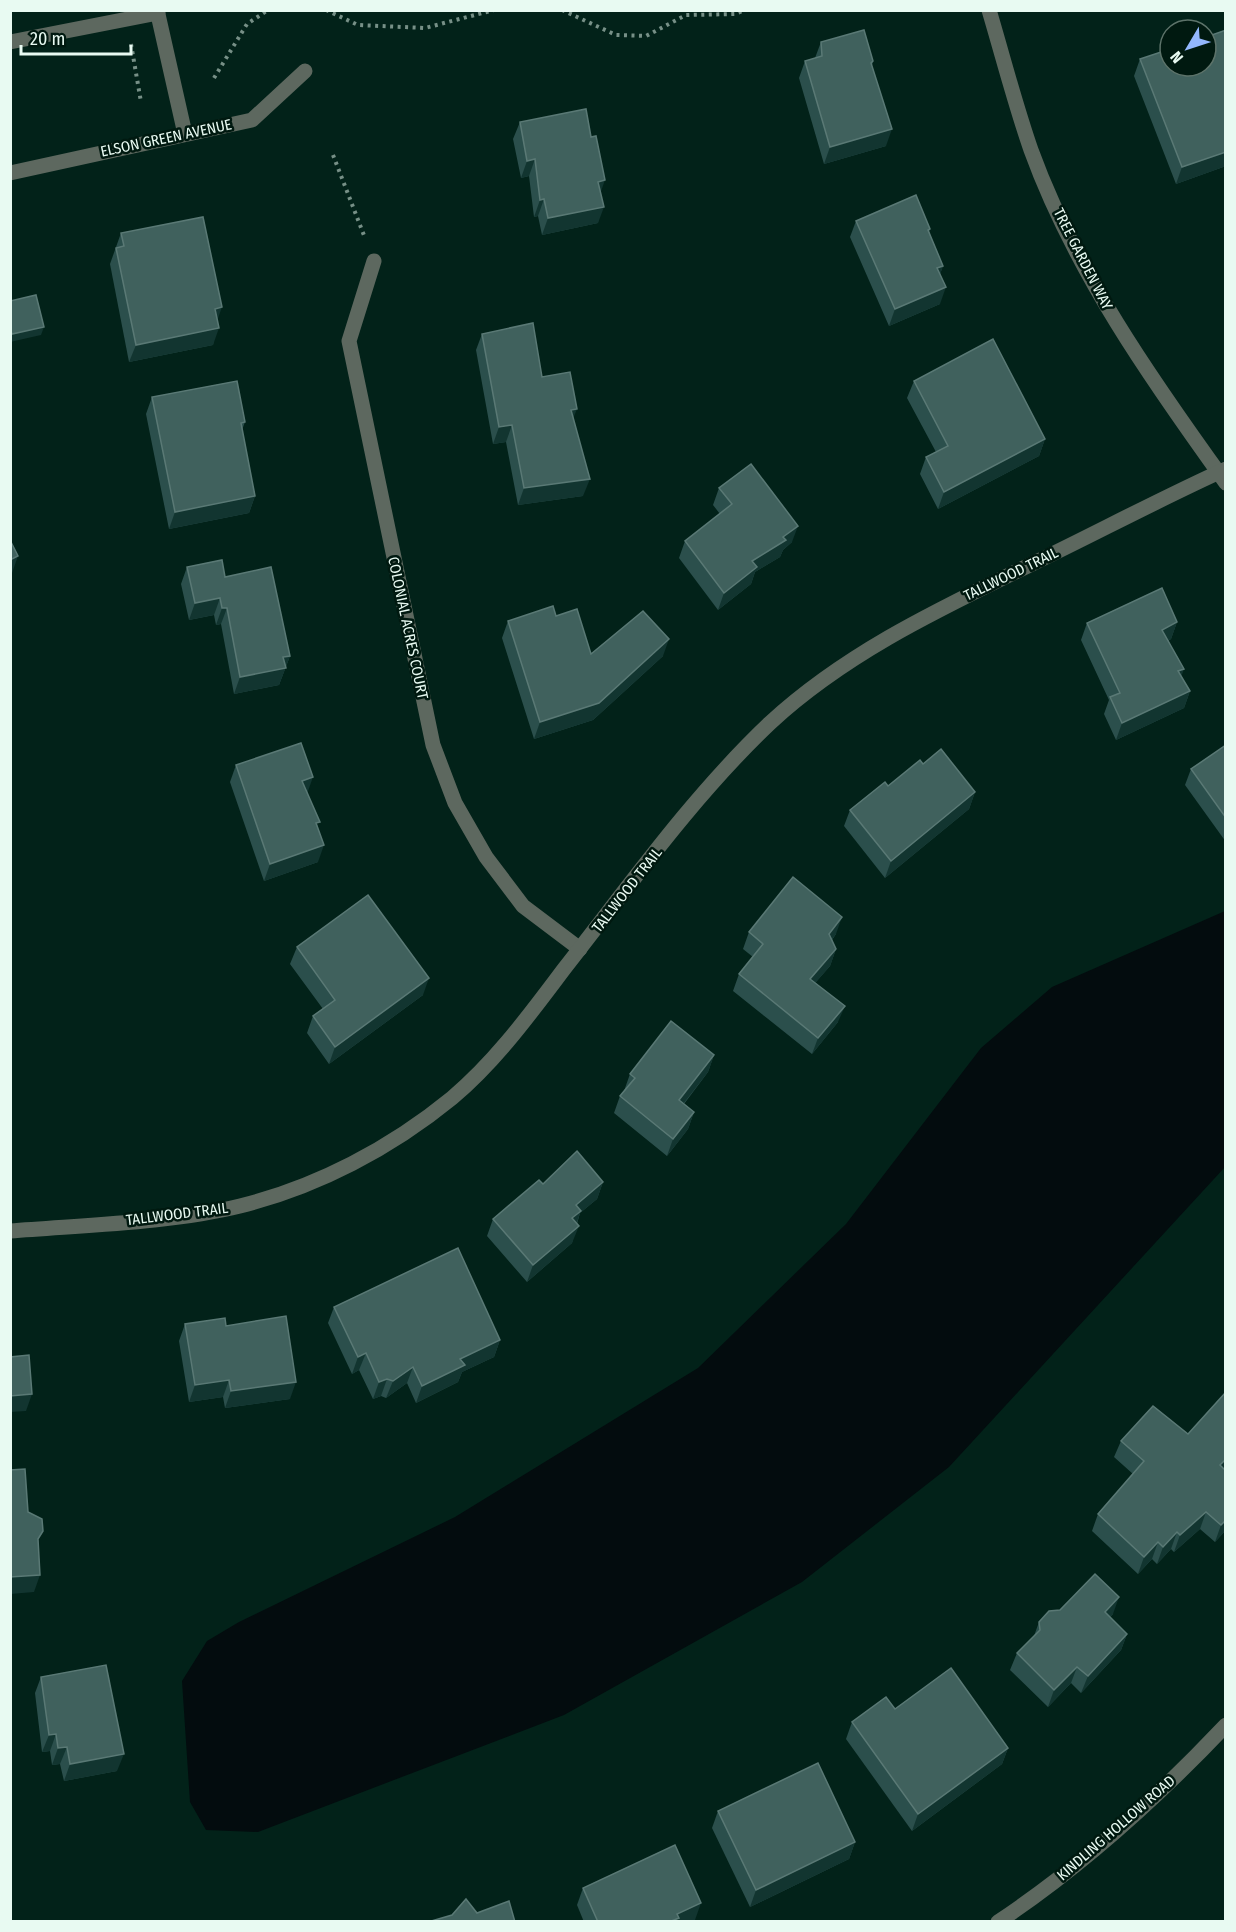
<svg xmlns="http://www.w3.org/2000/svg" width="1236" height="1932" font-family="'Fira Sans Condensed',sans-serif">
  <rect width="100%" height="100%" fill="#022219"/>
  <path fill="#030c0e" d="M1225 911V1167L949 1467 802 1582 564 1715 258 1832 206 1830 190 1802 182 1681 207 1641 239 1622 455 1517 698 1368 846 1224 981 1048 1052 987Z"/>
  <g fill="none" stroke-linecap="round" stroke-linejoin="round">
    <g stroke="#779087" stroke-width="4" stroke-dasharray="3 4.5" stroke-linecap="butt">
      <path d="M326 10 358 25 425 28 494 10"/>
      <path d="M562 10 616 35 646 36 686 15 735 14 745 10"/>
      <path d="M131 44 141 102"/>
      <path d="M214 78 247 24 268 10"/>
      <path d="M333 155 365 238"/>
    </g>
    <g stroke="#5d685f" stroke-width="15">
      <path d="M157 10 185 134"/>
      <path d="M10 42 158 13"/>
    </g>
    <g stroke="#5d685f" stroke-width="15">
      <path d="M989 10C1003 57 1015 104 1031 150 1075 271 1151 379 1226 483"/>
      <path d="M10 173 252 120 305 71"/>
      <path d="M374 261 349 341 433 745 455 803 486 857 523 906 580 949"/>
      <path d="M10 1231C83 1225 171 1223 240 1206 317 1187 391 1148 452 1098 496 1061 530 1014 564 969 630 885 693 796 770 723 848 651 944 607 1038 561 1100 531 1162 498 1226 469"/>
      <path d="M998 1922C1082 1866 1157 1798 1226 1725"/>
    </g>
  </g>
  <g fill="#2b4f4c">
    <path d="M1226 30V166L1176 184 1134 76 1140 59 1164 51 1170 34V66Z"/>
    <path d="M821 42 873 61 872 66 886 146 824 164 799 78 805 61 815 58Z"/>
    <path d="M520 122 601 193 598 223 542 235 538 216 534 217 529 176 521 178 513 139Z"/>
    <path d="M856 221 930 229 929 232 943 266 940 274V304L889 326 850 237Z"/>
    <path d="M121 233 217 320 213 345 129 362 110 264Z"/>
    <path d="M482 334 542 377 573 419 583 496 518 505 506 442 493 444 476 350Z"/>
    <path d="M914 381 1045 439 1039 456 938 509 920 474 926 457 936 452 907 398Z"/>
    <path d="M152 397 245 422 242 430 255 496 249 513 169 529 146 414Z"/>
    <path d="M719 488 792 542 783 550 780 557 755 572 751 584 718 610 679 558 685 541 720 514 713 505Z"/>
    <path d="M187 567 225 577 290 656 279 685 234 694 221 624 216 625 214 615 189 620 181 584Z"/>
    <path d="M556 616 591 654 663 656 593 720 534 739 502 638 508 621Z"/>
    <path d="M1177 622 1171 639 1168 641 1181 676 1190 691 1184 708 1116 740 1104 714 1109 700 1081 640 1087 623Z"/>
    <path d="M1226 745V842L1185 785 1191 769Z"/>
    <path d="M923 764 975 792 969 809 885 878 844 826 850 810Z"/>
    <path d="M236 765 307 793 318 828V862L264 881 230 782Z"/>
    <path d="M749 932 836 934 832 940 836 949 830 966 815 983 838 1022 812 1054 733 991 739 974 753 957 743 949Z"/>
    <path d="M297 947 423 995 329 1064 307 1033 313 1016 323 1009 290 964Z"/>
    <path d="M714 1055 708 1072 684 1104 694 1112 688 1129 667 1156 614 1113 620 1096 624 1091 630 1074Z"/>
    <path d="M603 1182 597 1199 580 1213 577 1224 572 1243 527 1282 487 1236 493 1219 543 1184Z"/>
    <path d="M334 1307 500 1340 494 1357 462 1372 458 1382 416 1403 407 1383 386 1398 381 1396 373 1399 359 1370 352 1374 328 1323Z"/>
    <path d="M185 1324 226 1326 290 1399 225 1408 223 1397 189 1402 179 1341Z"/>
    <path d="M1121 1441 1226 1469V1530L1215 1542 1200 1529 1174 1552 1171 1549 1157 1564 1152 1559 1138 1574 1092 1531 1098 1514 1133 1474 1114 1457Z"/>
    <path d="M1113 1614 1110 1617 1127 1634 1121 1650 1081 1693 1071 1683 1048 1707 1010 1670 1017 1653 1034 1636 1039 1622Z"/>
    <path d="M41 1677 117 1771 64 1781 60 1764 52 1765 50 1751 42 1752 35 1693Z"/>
    <path d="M852 1722 1008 1748 1002 1764 912 1831 846 1739Z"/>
    <path d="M718 1811 855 1842 849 1859 750 1907 712 1828Z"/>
    <path d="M583 1888 695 1920 691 1922H584L577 1905Z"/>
  </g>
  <g fill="#123530">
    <path d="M892 129 886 146 824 164 830 147Z"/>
    <path d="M1226 152V166L1176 184 1182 167Z"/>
    <path d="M535 159 529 176 521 178 527 161Z"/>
    <path d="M605 180 599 197 598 182Z"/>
    <path d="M544 199 538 216 534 217 540 200Z"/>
    <path d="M604 207 598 223 542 235 548 218Z"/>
    <path d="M943 266 937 283V268Z"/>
    <path d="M946 287 940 304 889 326 895 309Z"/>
    <path d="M222 307 216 324 215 309Z"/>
    <path d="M44 327 41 335 10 342 12 334Z"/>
    <path d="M219 328 213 345 129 362 136 345Z"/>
    <path d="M577 409 570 426 571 410Z"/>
    <path d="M512 425 506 442 493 444 499 427Z"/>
    <path d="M1045 439 1039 456 938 509 944 492Z"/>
    <path d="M590 479 583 496 518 505 524 488Z"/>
    <path d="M255 496 249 513 169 529 175 512Z"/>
    <path d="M798 526 792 542 783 550 780 557 755 572 751 584 718 610 724 593 752 561Z"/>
    <path d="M18 556 12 573 10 574V560Z"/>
    <path d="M220 598 214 615 189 620 195 603Z"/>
    <path d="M222 608H227L221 624 216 625Z"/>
    <path d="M1177 622 1171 639 1156 647 1162 630Z"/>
    <path d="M669 639 663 656 593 720 534 739 540 722Z"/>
    <path d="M290 656 279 685 234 694 240 677 283 657Z"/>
    <path d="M1184 669 1178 686V671Z"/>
    <path d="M1190 691 1184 708 1116 740 1122 723Z"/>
    <path d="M313 777 307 794 302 781Z"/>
    <path d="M975 792 969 809 885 878 891 861Z"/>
    <path d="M324 845 318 862 264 881 270 864Z"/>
    <path d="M842 917 836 934 823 951 829 934Z"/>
    <path d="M836 949 830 966 804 996 810 979Z"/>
    <path d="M429 978 423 995 329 1064 335 1047Z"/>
    <path d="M845 1006 838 1022 812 1054 818 1038Z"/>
    <path d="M714 1055 708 1072 673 1117 679 1100Z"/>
    <path d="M694 1112 688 1129 667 1156 673 1139Z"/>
    <path d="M603 1182 597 1199 580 1213 575 1228 566 1235 576 1205Z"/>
    <path d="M579 1226 572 1243 527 1282 533 1265Z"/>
    <path d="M500 1340 494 1357 462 1372 458 1382 416 1403 422 1386 460 1359Z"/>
    <path d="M366 1353 359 1370 352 1374 358 1357Z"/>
    <path d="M413 1367 407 1383 386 1398 393 1381Z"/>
    <path d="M387 1379 381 1396 373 1399 379 1382Z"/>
    <path d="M229 1380 223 1397 189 1402 195 1385Z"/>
    <path d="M296 1382 290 1399 225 1408 231 1391Z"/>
    <path d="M32 1394 26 1411 10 1412V1396Z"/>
    <path d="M1226 1459V1469L1214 1482 1220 1465Z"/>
    <path d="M1206 1512 1200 1529 1174 1552 1180 1535Z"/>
    <path d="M1226 1520V1530L1215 1542 1221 1525Z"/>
    <path d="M1177 1532 1171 1549 1157 1564 1163 1547Z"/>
    <path d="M1158 1542 1152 1559 1138 1574 1144 1557Z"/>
    <path d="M40 1575 34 1592 10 1594V1577Z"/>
    <path d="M1119 1597 1113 1614 1099 1628 1105 1612Z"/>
    <path d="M1127 1634 1121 1650 1081 1693 1088 1676Z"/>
    <path d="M1077 1667 1071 1683 1048 1707 1054 1690Z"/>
    <path d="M56 1734 50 1751 42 1752 49 1735Z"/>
    <path d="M67 1747 60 1764 52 1765 58 1748Z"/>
    <path d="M1008 1748 1002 1764 912 1831 918 1814Z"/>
    <path d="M124 1754 117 1771 64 1781 70 1764Z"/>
    <path d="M855 1842 849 1859 750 1907 756 1890Z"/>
    <path d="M701 1903 695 1920 691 1922H669L677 1914Z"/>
  </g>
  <g fill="#40615d" stroke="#5a7975" stroke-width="1.5">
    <path d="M1199 24 1201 30H1182Z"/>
    <path d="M864 30 873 61 871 63 892 129 830 147 805 61 822 56 821 42Z"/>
    <path d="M1226 30V152L1182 167 1140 59 1170 49V66H1206V37Z"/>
    <path d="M586 109 591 137 596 136 605 180 598 182 604 207 548 218 544 199 540 200 535 159 527 161 520 122Z"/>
    <path d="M916 195 930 229 928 230 943 266 937 268 946 287 895 309 856 221Z"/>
    <path d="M203 217 222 307 215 309 219 328 136 345 116 248 124 246 121 233Z"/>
    <path d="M36 295 44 327 12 334 10 328V301Z"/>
    <path d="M533 323 542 377 570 372 577 409 571 410 590 479 524 488 512 425 499 427 482 334Z"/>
    <path d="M993 339 1045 439 944 492 926 457 948 446 914 381Z"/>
    <path d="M237 381 245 422 241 423 255 496 175 512 152 397Z"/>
    <path d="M751 464 798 526 783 537 786 540 752 561 757 567 724 593 685 541 732 504 719 488Z"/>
    <path d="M10 540 18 556 10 560Z"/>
    <path d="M222 560 225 577 271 567 290 656 283 657 286 668 240 677 227 608H222L220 598 195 603 187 567Z"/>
    <path d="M1162 588 1177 622 1162 630 1184 669 1178 671 1190 691 1122 723 1110 697 1120 693 1087 623Z"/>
    <path d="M553 606 556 616 577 609 591 654 643 611 669 639 599 703 540 722 508 621Z"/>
    <path d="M301 743 313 777 302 781 320 822 316 823 324 845 270 864 236 765Z"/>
    <path d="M1226 745V818L1191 769Z"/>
    <path d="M941 749 975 792 891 861 850 810 885 782 888 786 920 760 923 764Z"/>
    <path d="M793 877 842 917 829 934 836 949 810 979 845 1006 818 1038 739 974 763 944 749 932Z"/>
    <path d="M368 895 429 978 335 1047 313 1016 335 1000 297 947Z"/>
    <path d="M671 1021 714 1055 679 1100 694 1112 673 1139 620 1096 635 1078 630 1074Z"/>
    <path d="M577 1151 603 1182 576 1205 581 1211 572 1218 579 1226 533 1265 493 1219 539 1180 543 1184Z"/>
    <path d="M458 1248 500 1340 460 1359 465 1365 422 1386 413 1367 393 1381 387 1379 379 1382 366 1353 358 1357 334 1307Z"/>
    <path d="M286 1316 296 1382 231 1391 229 1380 195 1385 185 1324 225 1318 226 1326Z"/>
    <path d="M29 1355 32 1394 10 1396V1357Z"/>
    <path d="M1226 1392V1459L1220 1465 1226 1471V1520L1221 1525 1206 1512 1180 1535 1177 1532 1163 1547 1158 1542 1144 1557 1098 1514 1144 1461 1121 1441 1153 1406 1188 1434Z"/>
    <path d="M25 1469 28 1512 42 1519 43 1531 38 1539 40 1575 10 1577V1470Z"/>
    <path d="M1095 1574 1119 1597 1105 1612 1127 1634 1088 1676 1077 1667 1054 1690 1017 1653 1040 1630 1039 1622 1049 1611 1060 1610Z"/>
    <path d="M106 1665 124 1754 70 1764 67 1747 58 1748 56 1734 49 1735 41 1677Z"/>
    <path d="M951 1668 1008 1748 918 1814 852 1722 886 1697 895 1709Z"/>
    <path d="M818 1763 855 1842 756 1890 718 1811Z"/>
    <path d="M675 1845 701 1903 677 1914 679 1918 669 1922H598L583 1888Z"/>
    <path d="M466 1899 477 1913 509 1901 515 1922H428L452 1915Z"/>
  </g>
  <g text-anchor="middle" stroke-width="5" stroke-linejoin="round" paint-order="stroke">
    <g font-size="15" fill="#e8faf2" stroke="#001910">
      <text transform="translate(166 138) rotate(-12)" y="5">ELSON GREEN AVENUE</text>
      <text transform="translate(1083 259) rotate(63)" y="5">TREE GARDEN WAY</text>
      <text transform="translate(1011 574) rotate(-26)" y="5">TALLWOOD TRAIL</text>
      <text transform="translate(408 628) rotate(78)" y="5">COLONIAL ACRES COURT</text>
      <text transform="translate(627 890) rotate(-52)" y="5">TALLWOOD TRAIL</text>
      <text transform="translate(177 1214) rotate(-7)" y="5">TALLWOOD TRAIL</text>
      <text transform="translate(1116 1828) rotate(-41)" y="5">KINDLING HOLLOW ROAD</text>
    </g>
  </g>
  <rect width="1236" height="1932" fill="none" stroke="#e8faf2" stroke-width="24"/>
  <g transform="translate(1188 48) rotate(231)"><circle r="28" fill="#001910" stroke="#5d736a" stroke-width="1.5"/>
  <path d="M0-4.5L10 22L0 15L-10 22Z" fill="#93b7fd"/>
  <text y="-9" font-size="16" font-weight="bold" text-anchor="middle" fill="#e8faf2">N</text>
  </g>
  <path d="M21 45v9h110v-9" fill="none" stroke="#e8faf2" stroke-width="3"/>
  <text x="30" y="45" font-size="18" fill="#e8faf2" stroke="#001910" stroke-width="4.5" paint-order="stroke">20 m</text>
</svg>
